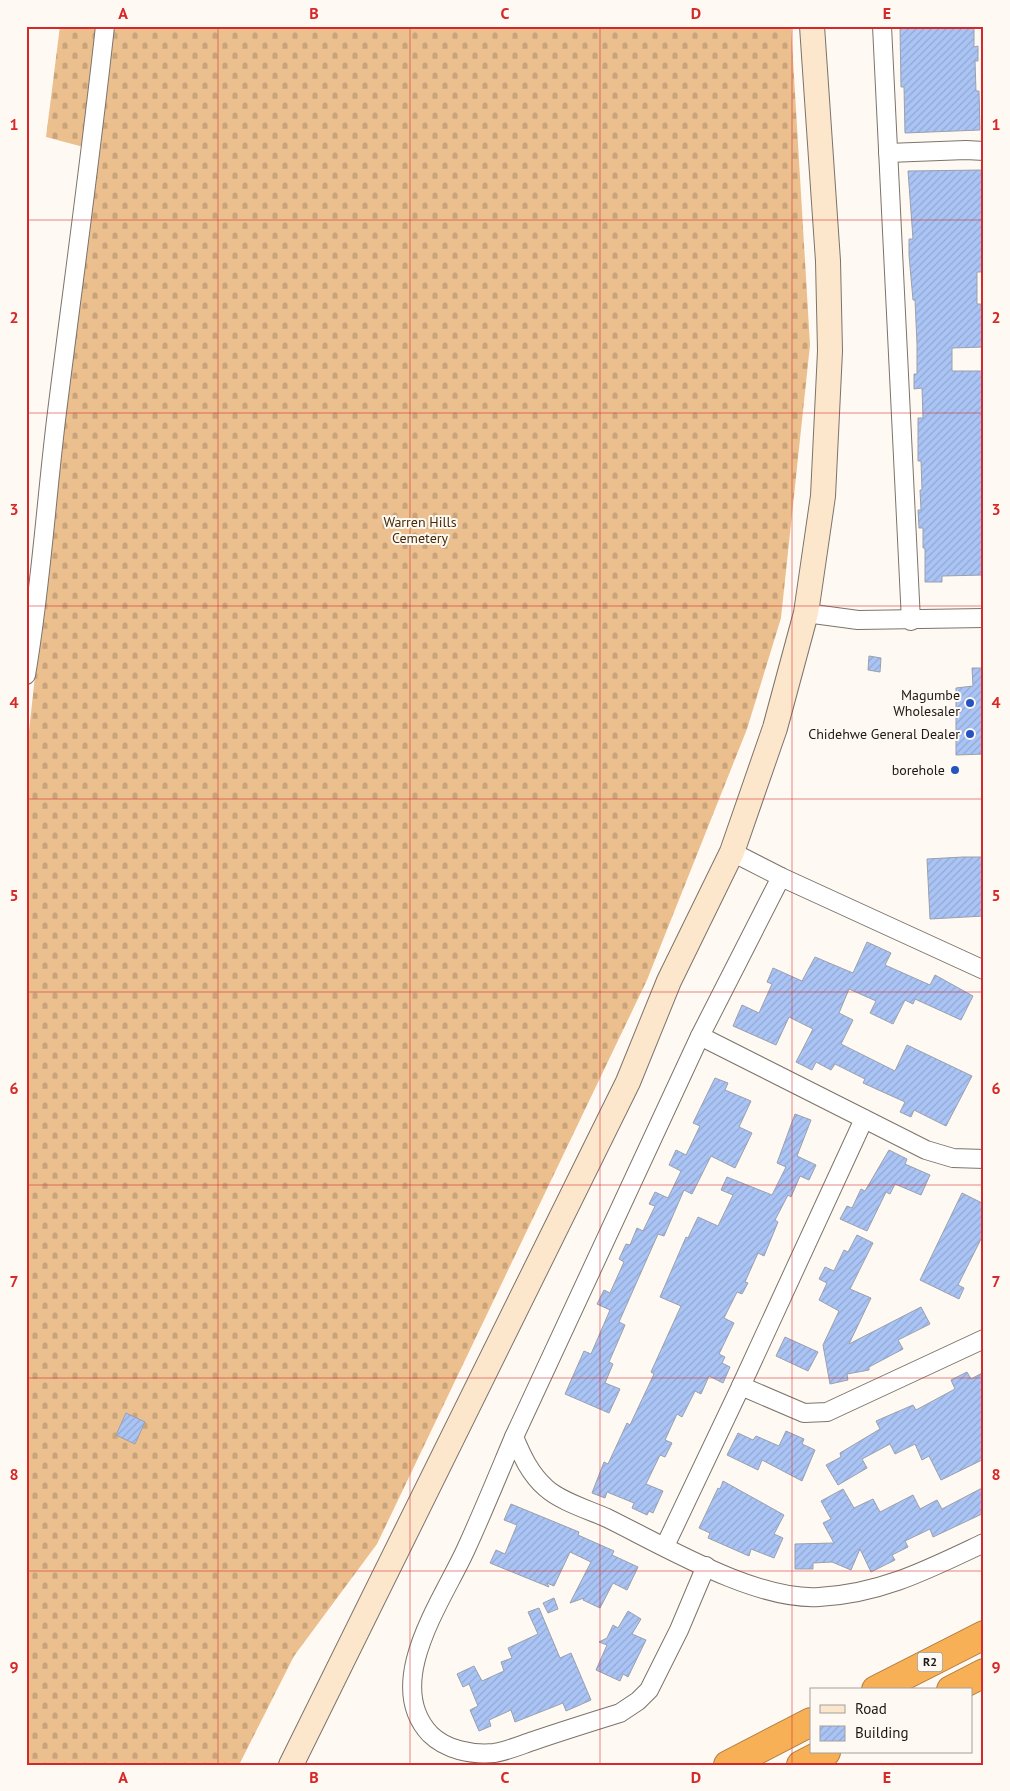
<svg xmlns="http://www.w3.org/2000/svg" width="1010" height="1791" font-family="'PT Sans',sans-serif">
  <defs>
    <pattern id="cemetery-stones" width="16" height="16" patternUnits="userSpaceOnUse" patternTransform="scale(1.25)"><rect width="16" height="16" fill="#ebbf8e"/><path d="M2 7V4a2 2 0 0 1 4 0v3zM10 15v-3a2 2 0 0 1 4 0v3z" fill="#c9a47a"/></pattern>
    <pattern id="building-hatch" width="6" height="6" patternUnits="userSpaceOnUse" patternTransform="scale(1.25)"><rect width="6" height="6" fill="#aac4f5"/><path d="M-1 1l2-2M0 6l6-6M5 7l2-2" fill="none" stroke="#92a8d1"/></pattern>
  </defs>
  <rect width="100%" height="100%" fill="#fff9f3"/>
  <path fill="url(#cemetery-stones)" d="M60 26H791L810 345 781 618 747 729 647 980 377 1544 294 1656 239 1765H26V760L91 149 46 137Z"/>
  <g fill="url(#building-hatch)" stroke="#9ba0ab">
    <path d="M974 26V47L978 46V61H975L976 91H979L980 130 905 133 904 87H901L900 27Z"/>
    <path d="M982 170 984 272H977V304H981L984 347 952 348V371H984V575L942 576V582H925V548H923V528H919L918 510H921L920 490H922L921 461H918V418H923L922 388 914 389V374H917V344L915 300H913L909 255V239H913L908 171Z"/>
    <path d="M869 656 881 658 880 672 868 670Z"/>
    <path d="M972 668H984V754L956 755V688L973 686Z"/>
    <path d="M963 857H984V916L930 919 927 859Z"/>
    <path d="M867 942 891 953 885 965 930 985 935 975 973 996 961 1020 915 999 913 1004 905 1000 893 1024 870 1013 876 1001 849 989 839 1013 853 1020 841 1044 895 1071 907 1045 972 1076 946 1126 914 1110 911 1117 900 1112 905 1102 863 1083 865 1079 835 1064 831 1070 816 1062 812 1070 796 1062 813 1029 789 1017 776 1045 733 1026 742 1005 759 1013 772 984 767 982 773 968 802 981 815 957 853 973Z"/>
    <path d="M715 1078 728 1083 725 1090 751 1101 739 1127 752 1133 735 1168 711 1156 692 1194 684 1190 664 1236 658 1234 619 1322 625 1325 609 1362 613 1364 605 1383 620 1389 609 1413 565 1394 584 1351 591 1354 610 1310 597 1304 604 1290 610 1293 624 1262 619 1259 626 1244 630 1245 637 1228 643 1231 655 1206 649 1204 655 1192 668 1198 681 1171 669 1165 676 1150 686 1155 700 1126 693 1123Z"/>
    <path d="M795 1114 811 1120 797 1156 816 1165 809 1180 800 1176 791 1197 788 1195 775 1220 778 1222 764 1256 758 1253 745 1282 748 1283 742 1294 737 1292 724 1318 734 1323 719 1354 725 1357 722 1363 730 1367 723 1383 709 1376 701 1394 695 1391 682 1417 677 1414 665 1440 672 1443 665 1457 660 1455 646 1484 663 1491 653 1513 649 1511 647 1515 632 1508 634 1503 607 1492 605 1498 592 1493 604 1462 608 1464 627 1423 630 1425 654 1374 651 1372 681 1306 660 1297 686 1237 688 1238 698 1217 718 1226 733 1195 721 1190 727 1177 772 1195 786 1167 777 1163Z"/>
    <path d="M889 1150 907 1159 905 1164 930 1175 921 1195 895 1184 890 1194 886 1192 867 1231 840 1219 847 1206 852 1208 861 1189 865 1191Z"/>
    <path d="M962 1193 984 1204V1233L958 1285 964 1288 959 1299 920 1280Z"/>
    <path d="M857 1235 873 1243 850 1289 871 1298 849 1344 921 1307 930 1324 898 1340 903 1349 869 1367V1370L847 1374 848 1380 830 1384 823 1345 839 1311 819 1300 827 1283 819 1279 825 1267 834 1271 844 1250 848 1252Z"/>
    <path d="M785 1337 818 1352 808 1371 776 1356Z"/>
    <path d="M967 1372 971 1379 984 1372V1459L941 1480 929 1456 922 1460 915 1444 895 1454 890 1444 862 1459 867 1468 838 1485 826 1465 841 1457 840 1453 880 1429 876 1421 913 1405 916 1410 955 1389 951 1380Z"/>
    <path d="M126 1413 145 1422 135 1444 116 1435Z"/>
    <path d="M786 1431 804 1439 802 1444 815 1450 802 1481 762 1460 758 1470 727 1455 738 1433 753 1440 756 1436 779 1446Z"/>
    <path d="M723 1481 784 1515 774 1534 783 1538 774 1558 751 1549 749 1556 708 1538 710 1533 699 1528 718 1488 720 1489Z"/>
    <path d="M984 1487V1513L933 1537 930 1529 905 1541 908 1547 892 1555 895 1560 871 1572 860 1549 851 1570 832 1562 813 1563V1569H795V1544L834 1543 823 1523 831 1519 821 1501 843 1489 854 1508 873 1499 880 1512 913 1495 920 1509 937 1500 942 1509Z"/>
    <path d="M511 1504 579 1532 578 1535 614 1551 612 1555 638 1567 627 1590 613 1583 600 1608 583 1600 584 1598 570 1603 591 1562 570 1552 554 1586 547 1583 549 1587 490 1563 496 1550 505 1554 517 1525 504 1520Z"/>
    <path d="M554 1598 558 1609 548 1613 543 1603Z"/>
    <path d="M539 1608 560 1658 571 1653 591 1700 566 1711 563 1703 515 1722 511 1710 489 1720 491 1726 479 1731 470 1710 478 1706 469 1684 463 1687 457 1674 474 1666 482 1681 504 1671 501 1662 512 1658 508 1648 538 1634 528 1612Z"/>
    <path d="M628 1611 641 1619 632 1634 646 1640 628 1677 623 1674 620 1681 596 1670 607 1645 599 1642 607 1638 613 1625 618 1628Z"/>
  </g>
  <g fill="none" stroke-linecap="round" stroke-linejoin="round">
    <defs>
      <g id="street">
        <path d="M882 26 911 621"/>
        <path d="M888 153 966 150 984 151"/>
        <path d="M806 613 858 620 984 618"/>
        <path d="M26 675C41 588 46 500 57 412 73 284 91 155 105 26"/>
        <path d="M732 852 781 877 984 970"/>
        <path d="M781 877 700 1036 514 1437C522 1456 530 1474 546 1488 560 1501 589 1510 607 1518 664 1546 756 1601 819 1597 881 1594 929 1569 984 1543"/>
        <path d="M700 1036 926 1150 953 1158 984 1159"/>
        <path d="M741 1386 864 1119"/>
        <path d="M514 1437C498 1475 483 1512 466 1549 443 1600 382 1683 430 1734 446 1750 472 1755 494 1753 507 1751 521 1745 533 1741 562 1731 591 1722 620 1713L638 1701 649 1690 679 1630 706 1566"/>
        <path d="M665 1546 741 1386 804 1413 827 1412 984 1339"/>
      </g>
      <path id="secondary" d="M291 1765 628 1082 669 981 732 852 775 728 806 613 823 496 830 351 828 261 812 26"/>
      <g id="highway">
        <path d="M876 1690 984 1635"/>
        <path d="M951 1690 984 1673"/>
        <path d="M728 1765 811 1722"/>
        <path d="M801 1765 826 1752"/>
      </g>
    </defs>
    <use href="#street" stroke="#7c746b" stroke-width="20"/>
    <use href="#secondary" stroke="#7c746b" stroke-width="26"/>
    <use href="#highway" stroke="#ab7b40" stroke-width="30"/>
    <use href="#street" stroke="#fff" stroke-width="18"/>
    <use href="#secondary" stroke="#fde7cc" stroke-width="24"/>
    <use href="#highway" stroke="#f8b056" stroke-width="28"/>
  </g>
  <path fill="none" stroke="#d62828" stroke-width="1" stroke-opacity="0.55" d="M218 26V1765M410 26V1765M600 26V1765M792 26V1765M26 220H984M26 413H984M26 606H984M26 799H984M26 992H984M26 1185H984M26 1378H984M26 1571H984"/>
  <g fill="#2454c2" stroke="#fff9f3" stroke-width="2">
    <circle cx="970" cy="703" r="5"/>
    <circle cx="970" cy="734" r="5"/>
    <circle cx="955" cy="770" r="5"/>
  </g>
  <g text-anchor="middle" stroke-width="4" stroke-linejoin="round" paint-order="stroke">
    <rect fill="#fff9f3" stroke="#605c58" stroke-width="1" x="917.5" y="1652.5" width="25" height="19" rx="4"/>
    <g font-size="12" font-weight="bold" fill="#1c1916">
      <text x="930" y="1666">R2</text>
    </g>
    <g font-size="14" fill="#462c08" stroke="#fff9f3">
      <text x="420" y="527">Warren Hills<tspan x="420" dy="16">Cemetery</tspan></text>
    </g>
    <g font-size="14" fill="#1c1916" stroke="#fff9f3" text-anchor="end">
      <text x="960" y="700">Magumbe<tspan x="960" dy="16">Wholesaler</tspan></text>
      <text x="960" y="739">Chidehwe General Dealer</text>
      <text x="945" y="775">borehole</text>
    </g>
  </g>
  <rect width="1010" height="1791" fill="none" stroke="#fff9f3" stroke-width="55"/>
  <rect x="810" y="1688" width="162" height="65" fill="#fff9f3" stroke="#a49f9b"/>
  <rect x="820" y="1705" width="25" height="8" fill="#fde7cc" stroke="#a49f9b"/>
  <text x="855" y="1714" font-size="15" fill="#1c1916">Road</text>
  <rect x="820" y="1726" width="25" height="15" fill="url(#building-hatch)" stroke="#a49f9b"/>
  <text x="855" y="1738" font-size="15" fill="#1c1916">Building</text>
  <rect x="28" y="28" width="954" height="1736" fill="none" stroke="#d62828" stroke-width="2"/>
  <g font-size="16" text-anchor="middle" font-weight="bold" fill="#d62828">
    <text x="123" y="19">A</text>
    <text x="314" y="19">B</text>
    <text x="505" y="19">C</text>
    <text x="696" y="19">D</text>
    <text x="887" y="19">E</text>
    <text x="14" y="130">1</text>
    <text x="996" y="130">1</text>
    <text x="14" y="323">2</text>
    <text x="996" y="323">2</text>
    <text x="14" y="515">3</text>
    <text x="996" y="515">3</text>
    <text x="14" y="708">4</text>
    <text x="996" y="708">4</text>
    <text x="14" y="901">5</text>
    <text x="996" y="901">5</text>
    <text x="14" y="1094">6</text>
    <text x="996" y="1094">6</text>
    <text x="14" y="1287">7</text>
    <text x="996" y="1287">7</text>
    <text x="14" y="1480">8</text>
    <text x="996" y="1480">8</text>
    <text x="14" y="1673">9</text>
    <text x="996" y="1673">9</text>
    <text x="123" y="1783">A</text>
    <text x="314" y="1783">B</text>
    <text x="505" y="1783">C</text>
    <text x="696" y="1783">D</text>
    <text x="887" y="1783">E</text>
  </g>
</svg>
